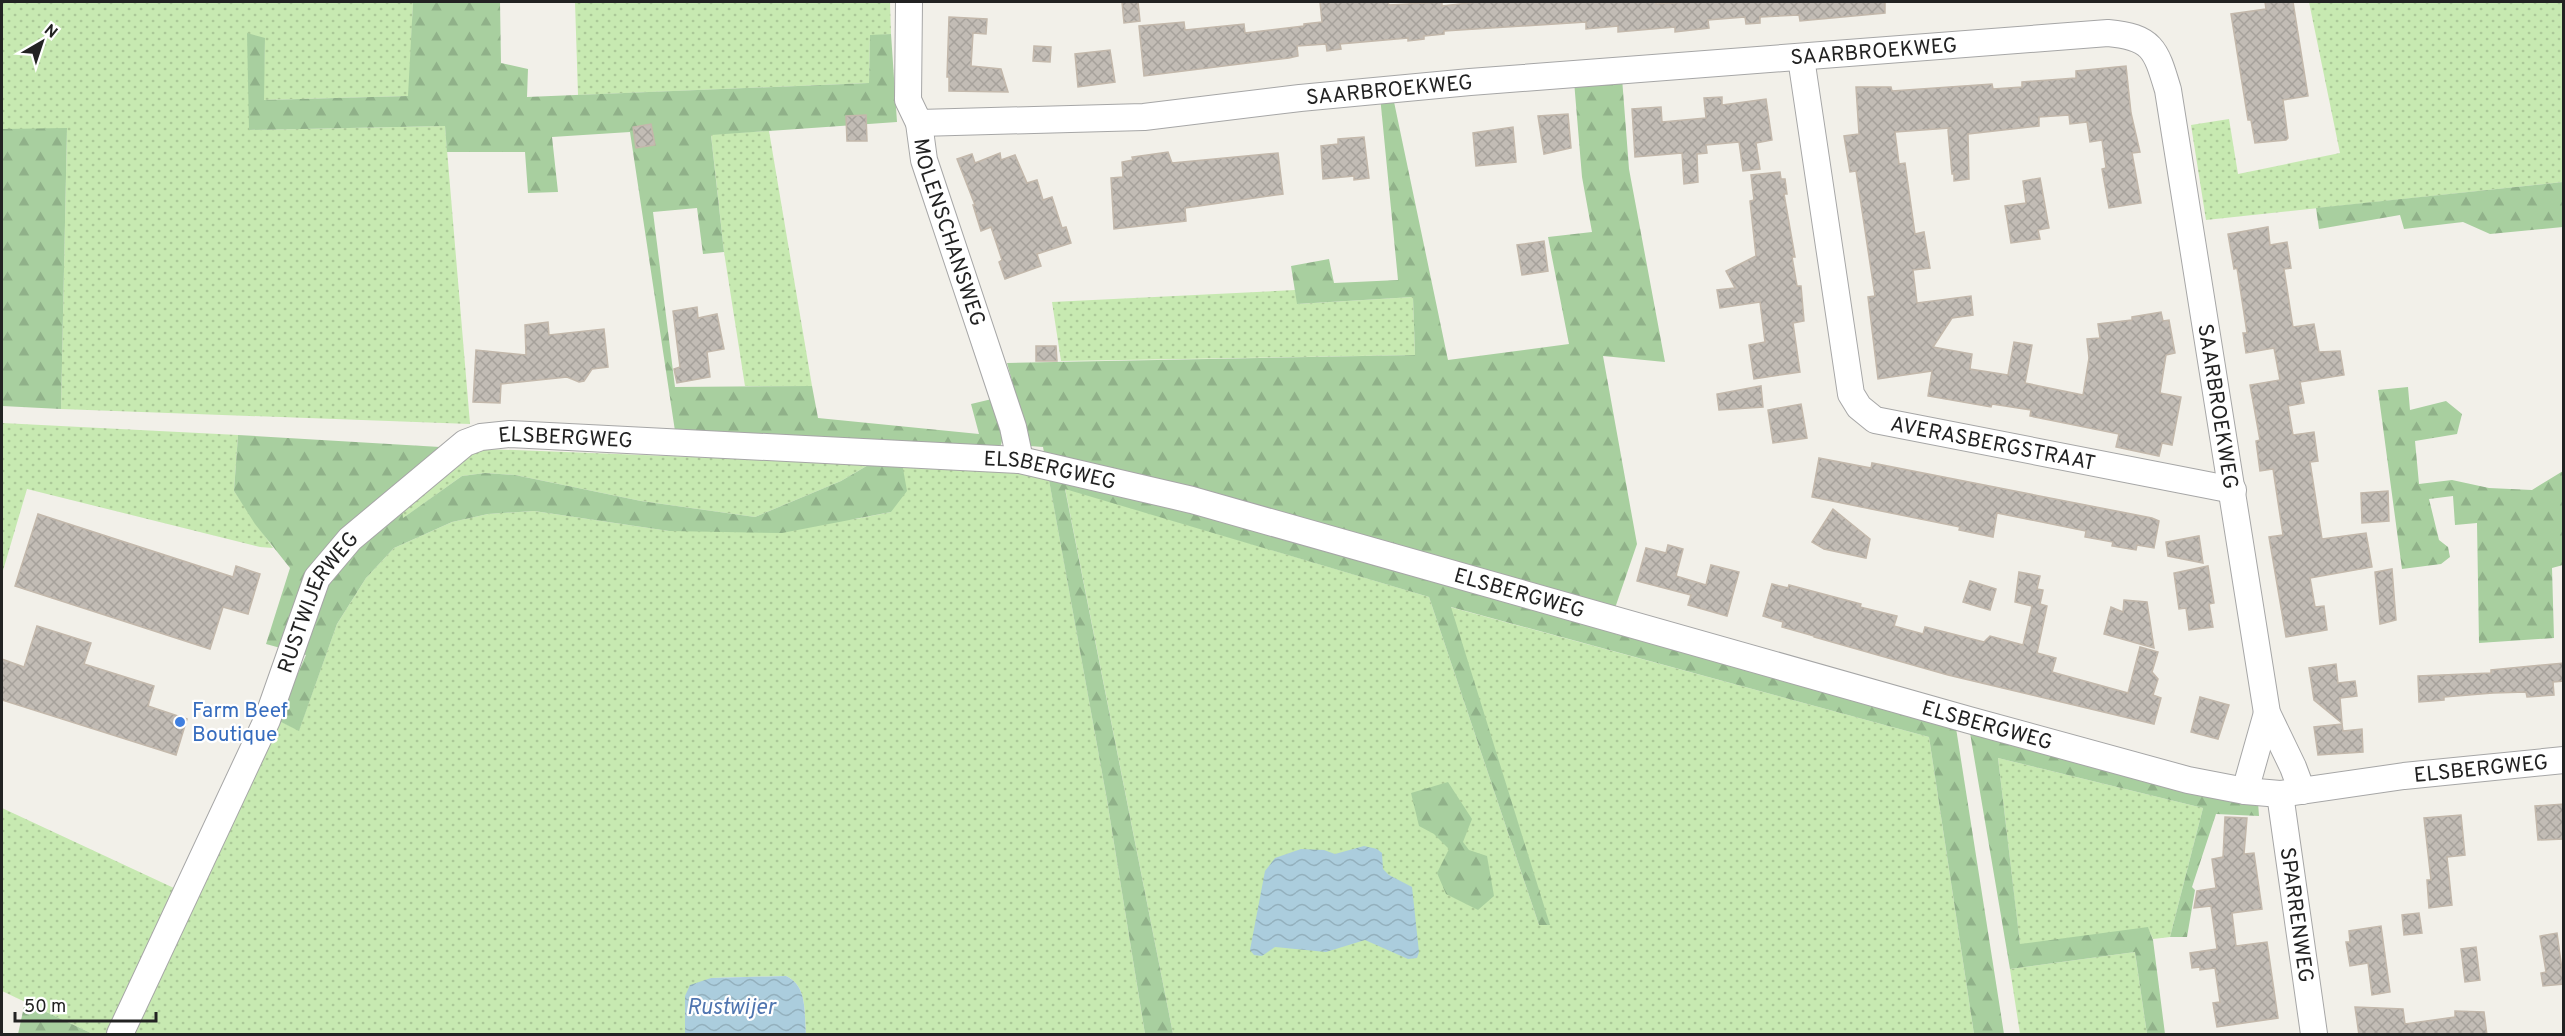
<svg xmlns="http://www.w3.org/2000/svg" width="2565" height="1036" font-family="Overpass,sans-serif">
  <defs>
    <pattern id="grass-dots" width="8" height="8" patternUnits="userSpaceOnUse" patternTransform="scale(1.5)"><rect width="8" height="8" fill="#c7e9b1"/><path d="M2 2h.1M6 6h.1" fill="none" stroke="#abc898" stroke-width="1.8" stroke-linecap="round"/></pattern>
    <pattern id="forest-firs" width="22" height="20" patternUnits="userSpaceOnUse" patternTransform="scale(1.5)"><rect width="22" height="20" fill="#a8cf9f"/><path d="M5 1l3.5 6h-7zM16 11l3.5 6h-7z" fill="#90b189"/></pattern>
    <pattern id="water-waves" width="16" height="10" patternUnits="userSpaceOnUse" patternTransform="scale(1.5)"><rect width="16" height="10" fill="#abcddd"/><path d="M0 5q4-4 8 0t8 0" fill="none" stroke="#93b0bd"/></pattern>
    <pattern id="building-cross-hatch" width="8" height="8" patternUnits="userSpaceOnUse" patternTransform="scale(1.5)"><rect width="8" height="8" fill="#c2bcb5"/><path d="M0 0l8 8M0 8l8-8" fill="none" stroke="#a6a19b"/></pattern>
  </defs>
  <rect width="100%" height="100%" fill="#f2f0e9"/>
  <g fill="url(#grass-dots)">
    <path d="M2 2H413L409 96 263 100 265 38 250 130 445 126 470 424 61 409 67 129H2Z"/>
    <path d="M575 2H890L891 34 870 36 869 83 578 95Z"/>
    <path d="M2309 2H2563V182L2206 220 2191 125 2229 119 2238 174 2340 153Z"/>
    <path d="M769 131 812 386H745L724 252 711 134Z"/>
    <path d="M1295 290 1298 304 1413 297 1415 355 1061 361 1052 302Z"/>
    <path d="M2 423 238 435 234 491 273 548 260 547 27 489 2 574Z"/>
    <path d="M486 449 870 464 841 481 755 517 641 501 515 475 485 473 462 476 402 519V510L467 456Z"/>
    <path d="M902 463 1048 474 1107 800 1145 1034H806C804 1013 808 986 786 976L711 978 685 996V1034H130L277 720 299 730 337 624 366 578 394 548 452 522 488 514 534 511 669 531 856 519 891 512Z"/>
    <path d="M1065 488 1429 597 1539 925 1549 924 1450 607 1929 737 1974 1034H1173Z"/>
    <path d="M1998 758 2203 808 2170 937 2153 939 2148 928 2020 945Z"/>
    <path d="M2 808 176 889 110 1034H93L2 991Z"/>
    <path d="M2135 952 2147 1034H2020L2010 969Z"/>
  </g>
  <g fill="url(#forest-firs)">
    <path d="M413 2H500L501 63 528 69 527 97 869 83 870 35 891 34 897 122 711 135 724 252 703 254 697 208 653 212 675 387 812 386 818 418 979 434 971 404 992 399 1004 432 1001 445 988 449 675 431 630 132 552 137 558 192 528 193 525 152H447L445 126 249 130 247 33 265 38 264 100 408 96Z"/>
    <path d="M1622 78 1629 169 1665 362 1603 356 1637 544 1614 611 1616 634 1956 728 2004 1034H1974L1929 737 1451 607 1550 925H1539L1429 597 1065 489 1173 1034H1145L1107 800 1043 447 1030 446 1007 363 1415 355 1413 297 1297 304 1291 266 1329 259 1334 283 1398 280 1380 96 1393 97 1448 360 1569 344 1548 237 1592 232 1582 177 1574 81Z"/>
    <path d="M67 128 61 409 2 406V129Z"/>
    <path d="M2563 182V227L2490 234 2463 222 2404 229 2400 215 2319 229 2316 208Z"/>
    <path d="M2408 387 2410 410 2446 401 2462 414 2457 434 2415 441 2419 484 2452 480 2489 488 2532 490 2563 471V565L2552 568 2554 638 2479 643 2477 523 2455 525 2453 496 2429 499 2439 540 2448 547 2450 557 2441 564 2402 569 2378 390Z"/>
    <path d="M238 435 440 447 438 457 402 510 403 518 462 476 485 473 515 475 641 501 755 517 841 481 870 464 902 463 907 491 891 512 782 533 669 531 534 511 488 514 452 522 394 548 366 578 337 624 299 731 277 720 306 655 266 644 290 568 255 524 234 491Z"/>
    <path d="M1970 733 2258 802 2259 816 2216 814 2192 887 2195 890 2187 937H2170L2203 808 1998 758 2020 944 2148 927 2153 940 2165 1034H2147L2135 952 2010 969Z"/>
    <path d="M1448 782 1472 819 1463 842 1469 850 1487 856 1494 896 1478 910 1446 894 1437 873 1449 849 1434 834 1419 826 1411 793Z"/>
    <path d="M25 1002 93 1034H18Z"/>
  </g>
  <g fill="url(#water-waves)">
    <path d="M1364 846 1377 849 1382 853 1383 869 1389 875 1412 887 1419 952 1417 958 1408 959 1365 940 1326 952 1275 947 1262 956 1254 955 1250 950 1265 871 1275 858 1301 849 1324 850 1335 854Z"/>
    <path d="M786 976C808 986 804 1013 806 1034H685V996L690 985 711 978Z"/>
  </g>
  <g fill="url(#building-cross-hatch)" stroke="#c3b8ab" stroke-width="1.5">
    <path d="M1122 2H1138L1140 21 1124 23Z"/>
    <path d="M1320 2H1388L1389 5 1442 2V6L1477 2H1656V4L1685 2H1885V13L1800 21 1799 15 1760 17V23L1746 24 1745 17 1708 20 1709 28 1675 32V27L1618 32V26L1586 29V22L1444 31V34L1424 36V39L1408 41V38L1340 44 1341 49 1327 51 1326 44 1297 46 1298 56 1289 58 1144 76 1139 26 1184 22 1185 30 1244 24 1245 33 1304 26V24L1322 22Z"/>
    <path d="M2265 2H2293L2308 96 2283 100 2288 138 2286 140 2255 143 2251 120H2248L2231 14 2266 9Z"/>
    <path d="M949 17 987 19 986 34 973 33 971 66 1001 69 1008 92 949 91V77H947Z"/>
    <path d="M1034 46 1051 47 1050 62 1033 61Z"/>
    <path d="M1110 50 1115 82 1078 87 1075 54Z"/>
    <path d="M2126 66 2131 113 2140 152 2132 153 2141 203 2109 208 2102 169 2106 168 2102 140 2090 142 2087 122 2070 124 2069 115 2039 117V126L1968 134 1969 179 1954 181V174H1952L1948 130 1950 128 1895 132 1899 164 1905 163 1915 234 1924 232 1930 268 1913 270 1917 303 1971 296 1973 315 1952 318 1933 347 1972 354 1970 369 2008 375 2014 342 2032 345 2025 383 2083 395 2089 358 2087 339 2100 338 2098 324 2132 320V317L2161 312 2163 321 2169 320 2175 353 2166 355 2160 393 2181 397 2172 445 2162 443 2159 456 2116 447 2119 434 2030 416 2031 410 1992 404 1991 407 1928 396 1932 371 1878 379 1868 297 1875 296 1856 171 1850 172 1844 136 1859 134 1856 87H1891L1892 91 1992 84 1993 89 2022 87V82L2076 78V71Z"/>
    <path d="M1722 97V105L1766 99 1772 140 1756 143 1760 169 1743 171 1739 142 1706 145 1707 153 1697 154 1698 182 1684 184 1682 153 1635 157 1632 109 1661 107 1662 122 1706 118 1704 98Z"/>
    <path d="M1568 114 1571 148 1544 154 1538 116Z"/>
    <path d="M866 115 867 141H847L846 116Z"/>
    <path d="M651 124 655 145 636 148 633 127Z"/>
    <path d="M1513 127 1516 162 1476 166 1473 133Z"/>
    <path d="M1364 137 1369 178 1354 180V176L1323 179 1321 146 1338 144V139Z"/>
    <path d="M1168 152 1172 163 1278 153 1283 194 1185 208 1186 221 1114 229 1111 178 1123 177 1122 162 1133 160 1132 157Z"/>
    <path d="M1000 153 1001 160 1015 155 1027 183 1037 180 1043 200 1052 197 1062 228 1066 227 1071 243 1037 254 1041 266 1005 279 999 262 1002 260 991 227 981 231 973 205H975L957 159 972 154 975 163Z"/>
    <path d="M1780 172 1781 179H1785L1787 194H1784L1795 257H1792L1797 286H1801L1804 321 1793 323 1800 372 1754 379 1749 345 1765 342 1760 302 1720 308 1717 290 1735 288 1726 271 1756 256 1750 201 1754 200 1751 175Z"/>
    <path d="M2040 178 2049 228 2038 230 2040 239 2011 243 2005 206 2026 203 2023 181Z"/>
    <path d="M2268 227 2270 245 2287 242 2291 268 2284 269 2293 327 2314 324 2319 352 2340 351 2344 375 2300 382 2304 403 2288 406 2293 435 2314 432 2318 461 2310 462 2322 539 2366 533 2372 567 2310 578 2315 607 2324 606 2327 630 2286 637 2269 537 2283 535 2273 469 2260 471 2256 441 2260 440 2250 385 2280 380 2274 348 2246 353 2243 333H2247L2237 268 2234 269 2228 234Z"/>
    <path d="M1544 241 1548 271 1522 275 1517 245Z"/>
    <path d="M697 307 698 318 717 314 724 349 707 352 710 377 677 383 674 369 680 367 673 311Z"/>
    <path d="M548 322 549 335 604 329 608 367 592 369 584 381 579 382 567 377 501 384 500 403 473 402 476 350 526 355 525 325Z"/>
    <path d="M1036 346H1056L1057 361H1036Z"/>
    <path d="M1761 386 1763 407 1719 410 1717 394Z"/>
    <path d="M1801 404 1807 438 1773 443 1768 410Z"/>
    <path d="M1819 458 1871 468 1872 463 2152 518 2159 521 2154 548 2137 545 2136 550 2112 546 2113 542 2085 537 2086 531 1997 513 1993 537 1959 530 1960 527 1812 497Z"/>
    <path d="M2388 491 2389 521 2362 523 2361 493Z"/>
    <path d="M1833 509 1870 539 1866 558 1824 549 1812 542Z"/>
    <path d="M38 514 233 577 236 566 260 574 248 614 223 607 210 649 15 586Z"/>
    <path d="M2199 536 2203 563 2168 556 2166 542Z"/>
    <path d="M1668 545 1683 549 1676 576 1706 585 1711 565 1739 572 1727 616 1688 605 1691 595 1637 581 1646 548 1666 553Z"/>
    <path d="M2208 566 2214 603 2209 604 2213 627 2189 630 2186 608 2179 609 2174 573Z"/>
    <path d="M2392 569 2396 620 2380 624 2375 572Z"/>
    <path d="M2019 572 2040 576 2037 589 2043 590 2040 604 2047 606 2037 653 2056 658 2052 672 2128 693 2140 647 2158 652 2152 672 2158 679 2153 695 2161 698 2154 724 1948 675 1814 637V636L1782 627 1783 622 1763 616 1772 584 1788 588 1789 585 1861 604 1860 607 1897 616 1894 626 1923 634 1925 627 1984 642 1990 636 2023 645 2032 606 2015 602Z"/>
    <path d="M1970 581 1996 589 1990 610 1963 602Z"/>
    <path d="M2124 600 2147 602 2154 648 2104 634 2111 607 2123 612Z"/>
    <path d="M37 626 91 643 84 664 154 686 148 706 187 719 176 755 2 700V659L24 667Z"/>
    <path d="M2564 663V681L2553 682 2554 695 2527 697 2526 692 2493 693 2444 697V700L2419 702 2418 676 2491 673V670Z"/>
    <path d="M2336 664 2338 683 2355 681 2357 696 2340 698 2342 723 2314 700 2309 668Z"/>
    <path d="M2200 697 2229 705 2218 739 2191 732Z"/>
    <path d="M2342 724 2343 731 2362 729 2363 752 2318 755 2314 727Z"/>
    <path d="M2564 804V839L2538 840 2535 806Z"/>
    <path d="M2461 815 2465 855 2447 857 2452 905 2429 908 2427 880H2431L2424 818Z"/>
    <path d="M2225 817 2247 818 2244 854 2254 853 2262 909 2232 913 2236 946 2267 942 2278 1018 2217 1027 2213 1003 2220 1002 2215 968 2200 970V967L2192 968 2190 953 2217 949 2211 906 2194 908 2197 891 2216 888 2212 859 2223 857Z"/>
    <path d="M2419 913 2422 933 2404 935 2402 915Z"/>
    <path d="M2381 926 2390 992 2372 995 2368 963 2350 966 2346 942H2350L2349 931Z"/>
    <path d="M2557 933 2564 984 2543 986 2541 973 2546 972 2540 936Z"/>
    <path d="M2476 947 2480 980 2465 982 2461 949Z"/>
    <path d="M2355 1007 2403 1009 2405 1024 2455 1017V1011L2484 1012 2487 1035H2359Z"/>
  </g>
  <g fill="none" stroke-linecap="round" stroke-linejoin="round">
    <defs>
      <g id="minor">
        <path id="s1" d="M909 2 908 100 919 123 924 160 1013 427 1020 460"/>
        <path id="s2" d="M1801 58 1851 394 1859 407 1875 420 2233 490"/>
        <path id="s3" d="M919 123 1144 117 1300 98 1470 82 2108 33C2153 37 2156 50 2168 90L2267 713 2293 767 2302 791"/>
        <path d="M2245 791 2267 713"/>
        <path id="s4" d="M2280 794 2314 1034"/>
        <path id="s5" d="M120 1034 267 720 317 578 350 539 465 443 481 437 510 434 1020 460 1192 500 1969 720 2188 780 2245 791 2280 794 2404 776 2564 760"/>
      </g>
    </defs>
    <use href="#minor" stroke="#a6a6a6" stroke-width="28"/>
    <use href="#minor" stroke="#fff" stroke-width="26"/>
  </g>
  <circle fill="#3f7fe0" stroke="#fff" stroke-width="2" cx="180" cy="722" r="6"/>
  <g text-anchor="middle" stroke-width="4.5" stroke-linejoin="round" paint-order="stroke">
    <g font-size="21" fill="#222" stroke="#fff">
      <text dy="7" stroke="none"><textPath href="#s3" startOffset="958">SAARBROEKWEG</textPath></text>
      <text dy="7" stroke="none"><textPath href="#s3" startOffset="472">SAARBROEKWEG</textPath></text>
      <text dy="7" stroke="none"><textPath href="#s1" startOffset="237">MOLENSCHANSWEG</textPath></text>
      <text dy="7" stroke="none"><textPath href="#s3" startOffset="1605">SAARBROEKWEG</textPath></text>
      <text dy="7" stroke="none"><textPath href="#s5" startOffset="800">ELSBERGWEG</textPath></text>
      <text dy="7" stroke="none"><textPath href="#s2" startOffset="496">AVERASBERGSTRAAT</textPath></text>
      <text dy="7" stroke="none"><textPath href="#s5" startOffset="1286">ELSBERGWEG</textPath></text>
      <text dy="7" stroke="none"><textPath href="#s5" startOffset="1772">ELSBERGWEG</textPath></text>
      <text dy="7" stroke="none"><textPath href="#s5" startOffset="476">RUSTWIJERWEG</textPath></text>
      <text dy="7" stroke="none"><textPath href="#s5" startOffset="2258">ELSBERGWEG</textPath></text>
      <text dy="7" stroke="none"><textPath href="#s5" startOffset="2762">ELSBERGWEG</textPath></text>
      <text dy="7" stroke="none"><textPath href="#s4" startOffset="122">SPARRENWEG</textPath></text>
    </g>
    <g font-size="21" fill="#366cbe" stroke="#fff" text-anchor="start">
      <text x="192" y="717">Farm Beef<tspan x="192" dy="24">Boutique</tspan></text>
    </g>
    <g font-size="22" font-style="italic" fill="#4f75b0" stroke="#fff">
      <text x="731" y="1014">Rustwijer</text>
    </g>
  </g>
  <rect width="2565" height="1036" fill="none" stroke="#222222" stroke-width="6"/>
  <g transform="translate(42 42) rotate(39)" stroke="#ffffff" stroke-width="4.5" paint-order="stroke">
  <path d="M0-4.5L10 22L0 15L-10 22Z" fill="#222222"/>
  <text y="-9" font-size="16" font-weight="bold" text-anchor="middle" fill="#222222">N</text>
  </g>
  <path d="M15 1012v9h141v-9" fill="none" stroke="#222222" stroke-width="3"/>
  <text x="24" y="1012" font-size="18" fill="#222222" stroke="#ffffff" stroke-width="4.5" paint-order="stroke">50 m</text>
</svg>
